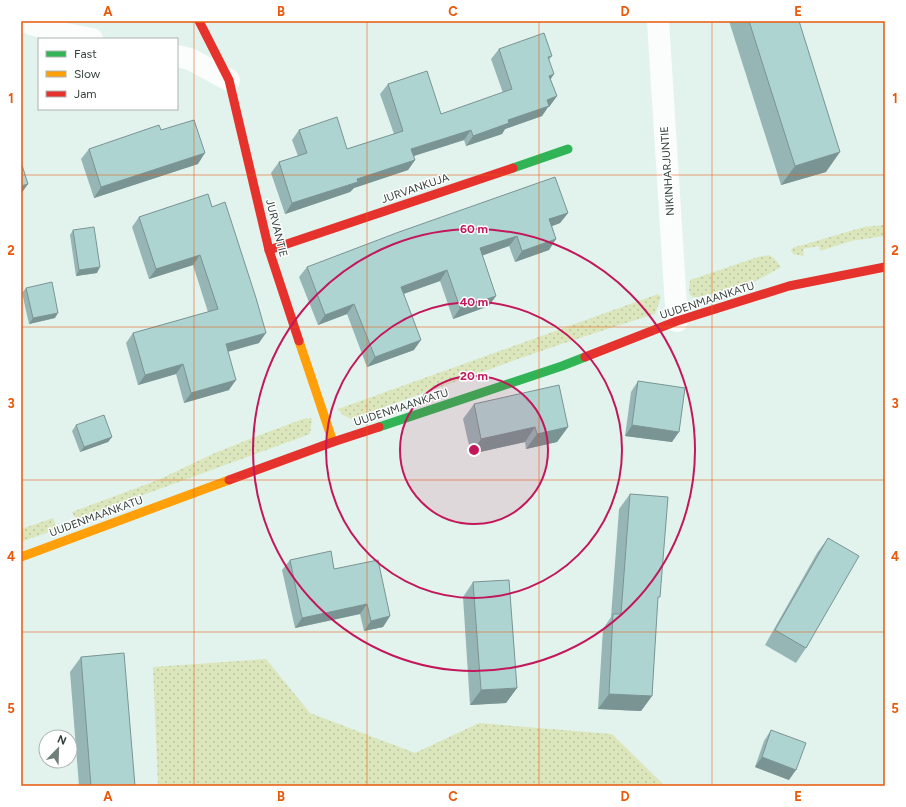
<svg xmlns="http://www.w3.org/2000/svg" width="906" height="807" font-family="Figtree,sans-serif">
  <defs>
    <pattern id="grass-dots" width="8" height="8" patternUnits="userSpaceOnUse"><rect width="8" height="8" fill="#dbe6bd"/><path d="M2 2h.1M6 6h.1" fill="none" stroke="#bcc6a3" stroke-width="1.8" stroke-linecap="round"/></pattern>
  </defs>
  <rect width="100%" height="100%" fill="#e2f3ed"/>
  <g fill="url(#grass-dots)">
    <path d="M885 225V236L851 241 820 251 819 246 803 249 804 256 793 254 791 251 792 248 864 227Z"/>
    <path d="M769 255 775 259 781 267 756 281 699 297H692L689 293 690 280 758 257Z"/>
    <path d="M658 294 661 297 655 314C552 345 452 383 351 419L343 415 338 409Z"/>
    <path d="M312 418 310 434 77 519 74 516 72 512 158 480 215 453 260 435 303 419Z"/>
    <path d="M53 518 57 529 21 542V529Z"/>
    <path d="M266 659 310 713 415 753 479 723 612 734 665 786H158L153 667Z"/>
  </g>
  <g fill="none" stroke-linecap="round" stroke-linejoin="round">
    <g stroke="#fbfdfc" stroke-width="22">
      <path d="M21 21 61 33 92 39"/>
      <path d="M658 21 677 321"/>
      <path d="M177 56 190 59 229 80"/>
    </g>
    <g stroke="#30b455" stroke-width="9">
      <path d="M513 168 568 149"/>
      <path d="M379 427 562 366 585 357"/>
    </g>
    <g stroke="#ff9f0a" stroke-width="9">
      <path d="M299 341 333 442"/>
      <path d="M21 557 229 480"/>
    </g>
    <g stroke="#e5322d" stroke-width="9">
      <path d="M199 21 229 80 269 250 299 341"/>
      <path d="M269 250 513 168"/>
      <path d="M585 357 677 321 789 286 885 267"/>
      <path d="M229 480 333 442 379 427"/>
    </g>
  </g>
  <g fill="#96b6b5">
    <path d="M729 21H799L826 172 781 185Z"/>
    <path d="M499 49 552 56 549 60 551 80 557 96 549 107H548L542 116 505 129 502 134 466 146 464 140 414 156 415 160 408 170 354 188 350 192 285 214 271 173 279 162 298 156 292 140 299 130 347 149 394 134 380 94 388 84 441 114 503 93 491 59Z"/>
    <path d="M161 130 198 164 94 198 81 159 89 149Z"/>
    <path d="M208 194 259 343 228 352 229 390 184 403 176 374 138 385 126 343 133 333 208 312 193 265 149 279 132 227 139 217Z"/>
    <path d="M568 213 560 223 552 226 556 239 549 250 515 262 509 246 482 255 489 306 453 319 440 281 404 294 414 350 367 367 347 314 318 325 299 277 307 267Z"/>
    <path d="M73 230 97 273 76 276 70 235Z"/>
    <path d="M26 288 55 318 29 324 22 293Z"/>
    <path d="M638 381 672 442 625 436 631 392Z"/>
    <path d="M474 404 568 427 557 442 526 449 525 442 471 454 463 419Z"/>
    <path d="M76 425 112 437 108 442 80 452 72 431Z"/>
    <path d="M630 494 657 602 652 696 641 711 598 709 603 629 611 617 619 509Z"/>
    <path d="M828 538 806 648 796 663 765 645 817 553Z"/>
    <path d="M290 560 334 569 390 616 383 627 364 631 360 614 295 628 282 570Z"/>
    <path d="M473 582 517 688 506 703 470 705 463 597Z"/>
    <path d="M81 657 135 786H79L70 672Z"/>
    <path d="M771 730 789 780 755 767 764 741Z"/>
  </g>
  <g fill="#7a9493">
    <path d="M554 74 547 85 549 76Z"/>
    <path d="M557 96 549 107H548L542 116 505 129 502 134 466 146 473 136 508 120 547 100Z"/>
    <path d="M471 130 464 140 404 159 411 149Z"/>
    <path d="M840 152 826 172 781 185 795 166Z"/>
    <path d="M205 153 198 164 94 198 101 187Z"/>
    <path d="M415 160 408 170 354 188 350 192 285 214 292 203 357 179Z"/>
    <path d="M28 184 21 194V186Z"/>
    <path d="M568 213 560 223 542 230 549 219Z"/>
    <path d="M517 236 509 246 473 259 480 248Z"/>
    <path d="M556 239 549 250 515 262 522 251Z"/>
    <path d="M200 255 193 265 149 279 156 269Z"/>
    <path d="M100 267 97 273 76 276 79 270Z"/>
    <path d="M447 270 440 281 394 297 401 287Z"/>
    <path d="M496 296 489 306 453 319 460 308Z"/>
    <path d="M354 304 347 314 318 325 325 315Z"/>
    <path d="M58 313 55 318 29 324 33 318Z"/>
    <path d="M266 333 259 343 219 354 226 344Z"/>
    <path d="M421 340 414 350 367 367 375 357Z"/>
    <path d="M183 364 176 374 138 385 145 375Z"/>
    <path d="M236 380 229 390 184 403 191 393Z"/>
    <path d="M632 425 679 432 672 442 625 436Z"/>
    <path d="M535 427 525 442 471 454 481 439Z"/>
    <path d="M568 427 557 442 526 449 537 434Z"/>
    <path d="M112 437 108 442 80 452 84 447Z"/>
    <path d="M367 604 360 614 295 628 302 618Z"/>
    <path d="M390 616 383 627 364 631 371 621Z"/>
    <path d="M517 688 506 703 470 705 481 690Z"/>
    <path d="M609 694 652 696 641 711 598 709Z"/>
    <path d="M762 757 796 770 789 780 755 767Z"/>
  </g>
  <g fill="#aed4d2" stroke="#7a9493">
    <path d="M749 21H799L840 152 795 166Z"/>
    <path d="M544 33 552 56 548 57 554 74 549 76 557 96 547 100 549 106 508 120 509 123 473 136 471 130 411 149 415 160 357 179 358 182 292 203 279 162 307 153 299 130 337 117 347 149 403 131 388 84 427 71 441 114 512 89 499 49Z"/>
    <path d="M194 120 205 153 101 187 89 149 159 125 161 130Z"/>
    <path d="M21 162 28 184 21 186Z"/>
    <path d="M555 177 568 213 549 219 556 239 522 251 517 236 480 248 496 296 460 308 447 270 401 287 421 340 375 357 354 304 325 315 307 267 399 232Z"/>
    <path d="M208 194 212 207 225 202 256 298 266 333 226 344 236 380 191 393 183 364 145 375 133 333 218 309 200 255 156 269 139 217Z"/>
    <path d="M94 227 100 267 79 270 73 230Z"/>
    <path d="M52 282 58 313 33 318 26 288Z"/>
    <path d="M638 381 685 388 679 432 632 425Z"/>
    <path d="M559 385 568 427 537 434 535 427 481 439 474 404Z"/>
    <path d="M104 415 112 437 84 447 76 425Z"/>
    <path d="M630 494 668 497 660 597H658L652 696 609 694 613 614H621Z"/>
    <path d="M828 538 859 556 806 648 775 630Z"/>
    <path d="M331 551 334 569 378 560 390 616 371 621 367 604 302 618 290 560Z"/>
    <path d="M509 580 517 688 481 690 473 582Z"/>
    <path d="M124 653 135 786H91L81 657Z"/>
    <path d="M771 730 806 743 796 770 762 757Z"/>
  </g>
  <path fill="none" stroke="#e8590c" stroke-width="1" stroke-opacity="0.55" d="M194 21V786M367 21V786M539 21V786M712 21V786M21 175H885M21 327H885M21 480H885M21 632H885"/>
  <circle cx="474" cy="450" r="74" fill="#c2185b" fill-opacity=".12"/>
  <g fill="none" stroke="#c2185b" stroke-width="2">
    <circle cx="474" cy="450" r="74"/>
    <circle cx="474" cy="450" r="148"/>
    <circle cx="474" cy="450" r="221"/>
  </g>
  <g text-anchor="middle" stroke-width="3" stroke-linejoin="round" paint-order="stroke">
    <g font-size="11" fill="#33403b" stroke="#fff">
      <text transform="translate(667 171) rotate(-94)" y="4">NIKINHARJUNTIE</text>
      <text transform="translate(415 188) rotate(-19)" y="4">JURVANKUJA</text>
      <text transform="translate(277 228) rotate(76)" y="4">JURVANTIE</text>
      <text transform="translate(707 300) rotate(-18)" y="4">UUDENMAANKATU</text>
      <text transform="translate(401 407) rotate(-18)" y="4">UUDENMAANKATU</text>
      <text transform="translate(96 516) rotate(-20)" y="4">UUDENMAANKATU</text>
    </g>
  </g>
  <circle cx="474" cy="450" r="6" fill="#c2185b" stroke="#fff" stroke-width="2"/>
  <g font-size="12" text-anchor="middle" font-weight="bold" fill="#c2185b" stroke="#fff" stroke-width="3" stroke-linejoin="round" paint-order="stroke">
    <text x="474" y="233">60 m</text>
    <text x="474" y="306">40 m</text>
    <text x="474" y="380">20 m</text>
  </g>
  <rect width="906" height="807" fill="none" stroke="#ffffff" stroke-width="44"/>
  <rect x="38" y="38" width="140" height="72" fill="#ffffff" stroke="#adb3b1"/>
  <rect x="46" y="51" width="20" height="6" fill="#30b455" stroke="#adb3b1"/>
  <text x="74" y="58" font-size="12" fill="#33403b">Fast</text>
  <rect x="46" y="71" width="20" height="6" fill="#ff9f0a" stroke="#adb3b1"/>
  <text x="74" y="78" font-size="12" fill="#33403b">Slow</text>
  <rect x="46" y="91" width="20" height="6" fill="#e5322d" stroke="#adb3b1"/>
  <text x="74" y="98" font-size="12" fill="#33403b">Jam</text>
  <g transform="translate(58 749) rotate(23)"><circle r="19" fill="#ffffff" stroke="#adb3b1"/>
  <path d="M0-3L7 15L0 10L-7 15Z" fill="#707f79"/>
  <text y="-6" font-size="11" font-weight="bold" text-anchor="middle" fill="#33403b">N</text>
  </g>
  <rect x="22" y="22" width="862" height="763" fill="none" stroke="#e8590c" stroke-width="1.5"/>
  <g font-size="13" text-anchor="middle" font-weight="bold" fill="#e8590c">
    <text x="108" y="16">A</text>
    <text x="281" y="16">B</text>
    <text x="453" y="16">C</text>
    <text x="625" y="16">D</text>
    <text x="798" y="16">E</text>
    <text x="11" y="103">1</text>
    <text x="895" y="103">1</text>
    <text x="11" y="255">2</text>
    <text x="895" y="255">2</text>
    <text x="11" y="408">3</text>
    <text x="895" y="408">3</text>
    <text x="11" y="561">4</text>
    <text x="895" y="561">4</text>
    <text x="11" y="713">5</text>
    <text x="895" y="713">5</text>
    <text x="108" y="801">A</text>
    <text x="281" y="801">B</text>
    <text x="453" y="801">C</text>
    <text x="625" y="801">D</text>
    <text x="798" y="801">E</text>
  </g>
</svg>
